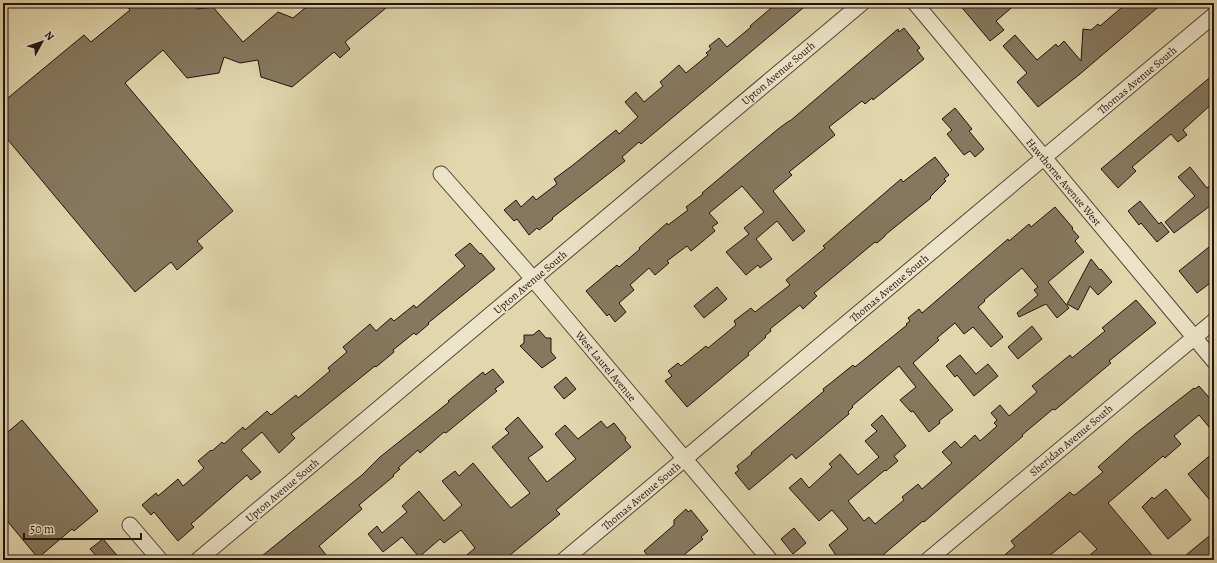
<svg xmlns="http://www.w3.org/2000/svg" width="1217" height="563" font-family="Alegreya,serif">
  <rect width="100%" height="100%" fill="#e1d6ac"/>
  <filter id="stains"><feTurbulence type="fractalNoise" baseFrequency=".005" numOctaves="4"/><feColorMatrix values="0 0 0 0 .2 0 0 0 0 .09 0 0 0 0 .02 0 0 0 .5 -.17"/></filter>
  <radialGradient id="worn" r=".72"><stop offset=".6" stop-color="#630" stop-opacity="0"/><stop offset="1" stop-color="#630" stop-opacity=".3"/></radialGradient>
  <g fill="#86785f" stroke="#24120c">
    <path d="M124 3H192L197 9 213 7 243 42 278 12 293 18 311 3H392L345 42 350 49 340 58 334 52 292 87 261 77 258 60 240 63 224 57 219 73 187 78 163 50 125 83 233 211 197 241 203 248 177 270 171 262 135 292 3 134V102L84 35 91 42 130 10Z"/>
    <path d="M777 3H809L641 144 639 142 622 157 625 161 552 218 553 219 539 230 537 228 529 235 517 219 514 221 504 210 516 200 521 207 533 196 536 200 557 184 554 179 573 165 616 130 619 134 638 117 625 102 636 92 644 102 663 86 660 82 679 65 686 73 708 55 706 53 711 49 709 46 719 38 727 47 751 27 750 26Z"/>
    <path d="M958 3H1017L996 21 1004 30 990 41Z"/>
    <path d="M1127 3H1163L1080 74 1038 107 1017 82 1027 73 1003 46 1015 35 1037 60 1056 44 1058 47 1064 41 1081 61 1083 29 1091 30 1098 24 1100 26Z"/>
    <path d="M904 28 920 48 917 50 924 59 873 100 872 98 865 104 862 101 829 127 835 135 789 172 792 175 773 191 805 231 793 241 777 221 756 239 772 259 760 268 758 265 746 275 726 252 749 234 744 228 764 212 742 186 709 213 718 223 712 227 715 231 691 251 687 246 667 261 669 263 655 275 649 268 630 285 634 290 619 303 626 312 615 322 609 314 607 316 586 291 617 265 619 267 640 249 639 248 667 223 668 225 688 210 686 207 703 194 702 193 778 129 789 121H790L898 29 899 32Z"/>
    <path d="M1214 74V102L1183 130 1187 135 1178 142 1171 134 1132 167 1136 171 1135 172 1118 188 1101 169Z"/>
    <path d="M955 108 972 129 969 131 984 149 975 157 970 151 964 155 947 134 952 130 942 119Z"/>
    <path d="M935 157 949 175 944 179 946 181 930 197 931 198 885 235V236L877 243 875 242 814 293 817 296 803 309 800 305 770 329 771 331 765 336 766 337 748 353 749 355 687 407 665 381 672 376 668 371 678 363 681 366 706 346 708 348 736 325 734 321 751 308 755 312 790 285 786 280 825 248 823 246 901 179 903 182Z"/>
    <path d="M1190 167 1207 188 1214 182V203L1174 233 1165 222 1195 196 1178 177Z"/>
    <path d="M1140 201 1159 224 1161 222 1169 232 1157 242 1141 223 1139 225 1128 211Z"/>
    <path d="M1055 207 1073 228 1072 229 1079 237 1075 241 1084 252 1048 282 1069 308 1057 318 1046 304 1019 317 1017 313 1038 295 1034 290 1038 287 1022 268 984 300 985 301 978 307 1003 337 991 347 973 327 964 334 955 323 937 338 939 340 913 363 953 410 939 421 940 423 929 432 913 411 911 412 900 400 916 387 899 366 852 406 853 407 848 412 849 414 796 459 792 454 749 490 735 473 739 470 737 466 752 454 751 453 824 391 823 389 832 382 853 365 855 367 907 325 906 324 910 321 908 318 919 309 922 313 1008 239 1009 241 1029 224 1031 227Z"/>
    <path d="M470 243 480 254 481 253 495 269 428 323 429 324 416 335 414 333 393 350 394 352 376 367 375 366 291 434 295 438 279 453 262 432 241 450 261 472 251 480 247 475 191 524 194 527 178 541 154 512 151 515 142 505 156 493 158 496 178 479 183 486 204 468 198 461 211 450 212 451 222 442 224 444 243 427 245 430 267 411 271 415 296 395 298 398 330 371 328 368 347 352 343 347 370 324 376 331 391 318 394 321 414 305 416 308 465 266 455 255Z"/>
    <path d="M1214 243V280L1197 293 1179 271Z"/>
    <path d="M1091 259 1100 270 1101 269 1112 282 1098 295 1090 286 1078 310 1067 304Z"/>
    <path d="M717 287 727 299 704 318 694 306Z"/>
    <path d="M1136 300 1156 323 1109 361 1111 363 1055 410 1053 409 1022 435 1023 436 924 522 923 521 877 560H839L829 545 848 529 832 510 819 521 789 488 801 478 809 488 832 467 829 464 840 454 858 475 879 457 865 441 877 431 871 425 882 415 906 446 894 456 898 461 886 471 885 470 848 501 864 521 869 517 875 524 904 500 902 497 917 485 918 484 922 489 952 463 942 452 955 441 961 448 975 435 980 441 997 426 994 423 997 420 991 413 1000 405 1009 416 1037 392 1032 386 1070 355 1072 358 1105 331 1102 328Z"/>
    <path d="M1032 326 1042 339 1018 359 1008 347Z"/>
    <path d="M539 330 546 338H551V352L556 358 542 368 520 346 524 343V335H533Z"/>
    <path d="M960 355 976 374 988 364 998 376 974 396 957 375 955 377 946 366Z"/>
    <path d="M493 369 504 382 495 389 497 391 446 433 444 432 420 453 418 450 398 468 400 469 393 475 394 476 359 505 362 509 319 546 330 560H257L362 475 380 457 449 402 448 401 466 386 483 372 485 375Z"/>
    <path d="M566 377 576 389 564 399 554 387Z"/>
    <path d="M1199 386 1214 403V433L1199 415 1174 436 1181 444 1165 458 1163 456 1108 503 1156 560H1084L1097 549 1080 531 1044 560H999L1015 546 1011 541 1034 522 1070 492 1073 495H1075L1103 472 1098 467 1135 434 1194 388 1195 389Z"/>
    <path d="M518 417 543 447 528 458 547 482 576 459 555 434 565 425 578 439 601 421 607 428 614 423 626 438 625 440 631 447 556 510 560 514 504 560H461L475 548 461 530 444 543 440 539 419 557 402 537 383 552 368 534 377 526 382 533 407 512 402 506 419 491 444 521 462 505 442 481 455 471 459 476 473 463 511 508 530 493 492 447 509 433 505 429Z"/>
    <path d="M22 420 98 511 74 531 72 529 38 558 3 516V436Z"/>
    <path d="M1214 452V505L1188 474Z"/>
    <path d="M1166 489 1191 520 1168 539 1142 507 1152 497 1154 499Z"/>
    <path d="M686 509 688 512 691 510 708 531 701 537 703 539 678 560H651L644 551 674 525V520Z"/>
    <path d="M794 528 806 543 793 554 781 539Z"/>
    <path d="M1214 532V560H1180Z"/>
    <path d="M103 539 121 560H100L90 549Z"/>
  </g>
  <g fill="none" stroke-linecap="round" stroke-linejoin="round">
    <defs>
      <g id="street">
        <path d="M915 3 1214 361"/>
        <path d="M441 174 522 266 770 560"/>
        <path d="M130 525 160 560"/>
        <path d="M198 560 862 3"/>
        <path d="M564 560 1214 15"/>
        <path d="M928 560 1214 321"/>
      </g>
    </defs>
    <use href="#street" stroke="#534334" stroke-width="17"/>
    <use href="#street" stroke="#ece4c9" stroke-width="15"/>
  </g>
  <g text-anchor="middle" stroke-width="3" stroke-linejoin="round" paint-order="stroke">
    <g font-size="11" fill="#24120c" stroke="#ece4c9">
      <text transform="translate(778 73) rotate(-40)" y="4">Upton Avenue South</text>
      <text transform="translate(1137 80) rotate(-40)" y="4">Thomas Avenue South</text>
      <text transform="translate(1064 182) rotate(50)" y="4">Hawthorne Avenue West</text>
      <text transform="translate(530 282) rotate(-40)" y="4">Upton Avenue South</text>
      <text transform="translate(889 288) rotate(-40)" y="4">Thomas Avenue South</text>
      <text transform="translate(606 366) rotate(50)" y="4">West Laurel Avenue</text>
      <text transform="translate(1071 440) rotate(-40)" y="4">Sheridan Avenue South</text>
      <text transform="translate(282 490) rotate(-40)" y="4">Upton Avenue South</text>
      <text transform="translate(641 496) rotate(-40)" y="4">Thomas Avenue South</text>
    </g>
  </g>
  <rect width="1217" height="563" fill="none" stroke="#e1d6ac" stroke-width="16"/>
  <rect x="4" y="4" width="1209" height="555" fill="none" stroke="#24120c" stroke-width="2"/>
  <rect x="8" y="8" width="1201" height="547" fill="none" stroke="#24120c"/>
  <g transform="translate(42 42) rotate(50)" stroke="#ece4c9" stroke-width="3" paint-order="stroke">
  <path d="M0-3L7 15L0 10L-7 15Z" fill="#24120c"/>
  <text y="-6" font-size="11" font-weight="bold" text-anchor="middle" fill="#24120c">N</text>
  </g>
  <path d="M24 533v6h117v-6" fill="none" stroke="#24120c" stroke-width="2"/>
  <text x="30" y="533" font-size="12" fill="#24120c" stroke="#ece4c9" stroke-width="3" paint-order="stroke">50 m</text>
  <rect width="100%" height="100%" filter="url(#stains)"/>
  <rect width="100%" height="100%" fill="url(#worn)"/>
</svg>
